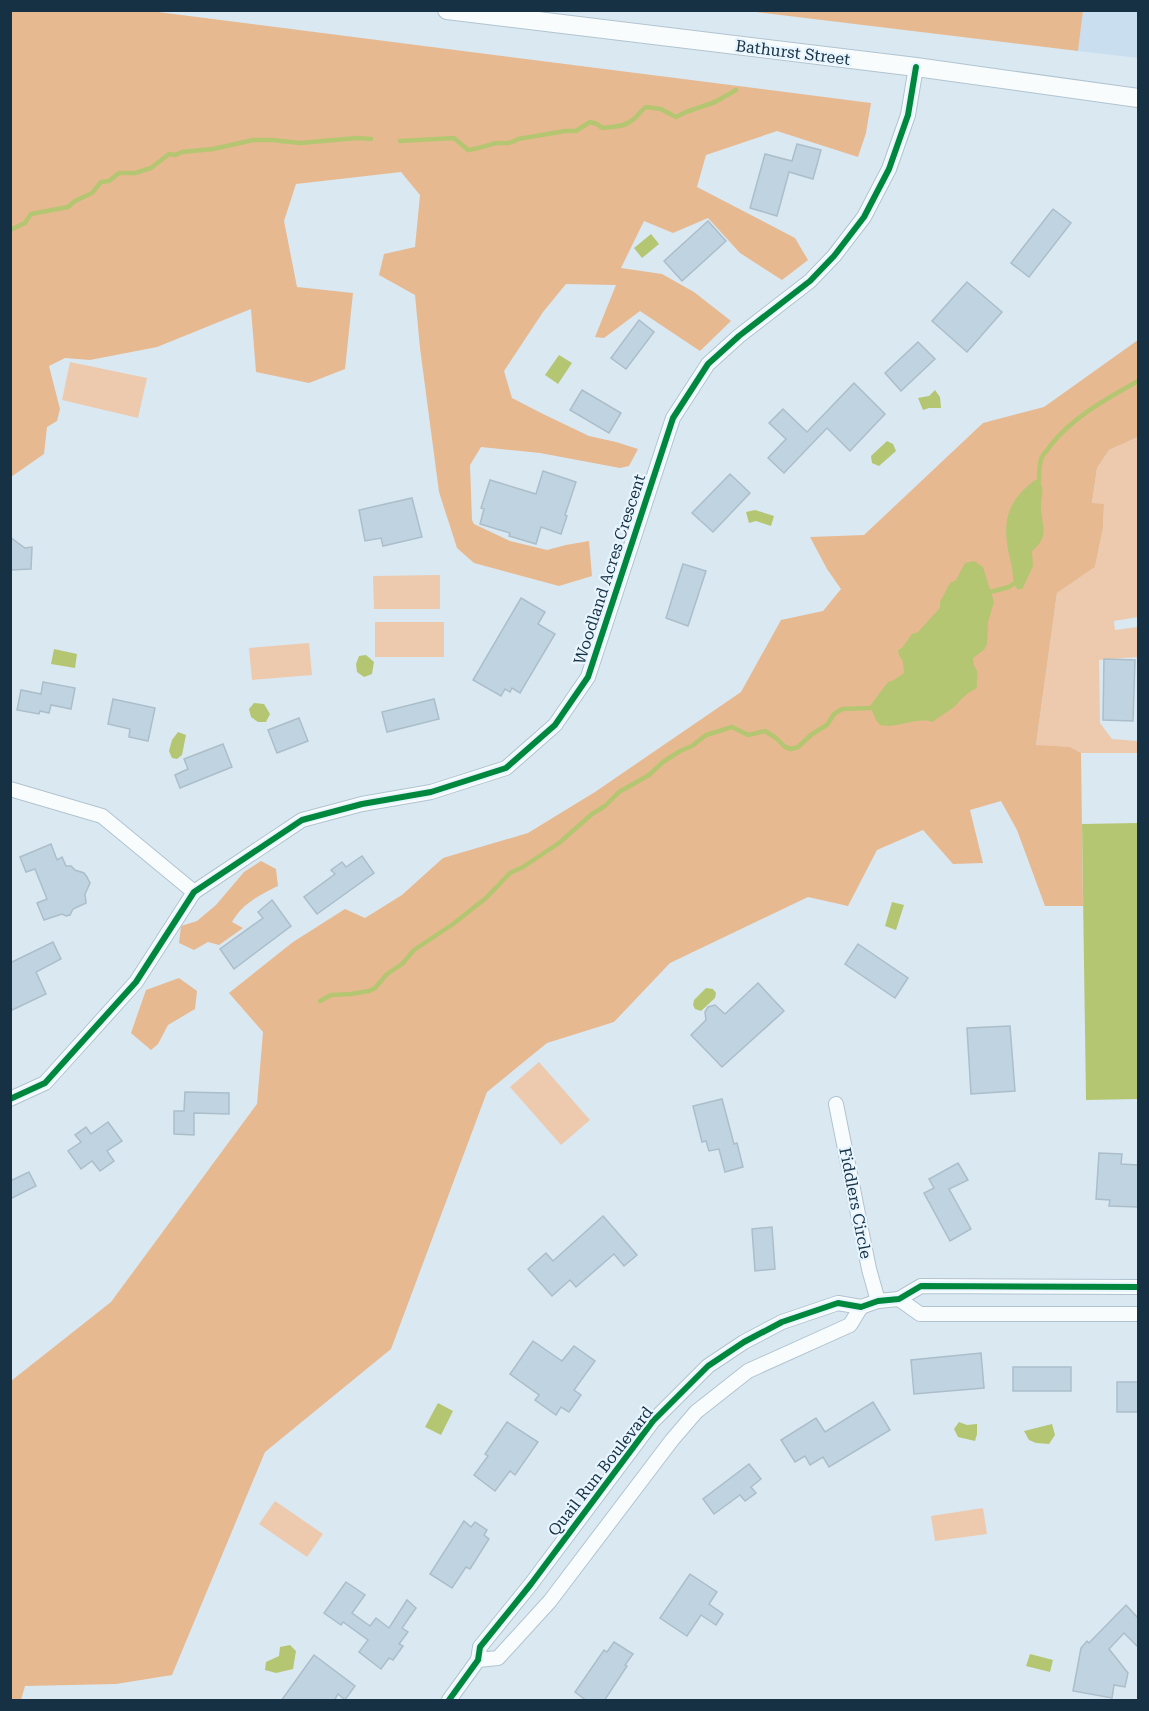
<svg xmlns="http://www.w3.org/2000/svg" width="1149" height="1711" font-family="'Roboto Serif',serif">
  <rect width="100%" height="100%" fill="#dae8f2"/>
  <path fill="#c9dfef" d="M1083 11H1138V58L1078 51Z"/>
  <g fill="#edcaae">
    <path d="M70 362 147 378 138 418 62 400Z"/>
    <path d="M1138 437V617L1114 621 1115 630 1138 627V657L1099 660 1100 723 1112 739 1138 741V753H1081L1070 747 1036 746 1057 593 1095 567 1103 528 1104 505 1092 504 1097 468 1109 450Z"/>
    <path d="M440 575V609H374L373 576Z"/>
    <rect x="375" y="622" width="69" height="35"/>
    <path d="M309 643 312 675 252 680 249 648Z"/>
    <path d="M539 1062 590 1120 561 1145 510 1087Z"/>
    <path d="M275 1501 323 1534 307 1557 259 1524Z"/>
    <path d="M983 1508 987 1534 935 1541 931 1516Z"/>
  </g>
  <g fill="#e7b990">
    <path d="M10 11H150L871 103 866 133 858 157 777 131 706 155 697 187 795 238 808 260 782 280 740 253 708 218 673 233 644 221 621 268 662 274 694 292 731 321 700 351 640 311 604 338 595 337 616 285 566 284 543 312 504 371 512 398 543 414 589 436 616 442 638 449 629 466 620 468 540 453 481 447 470 465 472 520 474 524 510 541 547 550 566 545 589 541 592 576 559 586 474 563 457 548 439 492 420 348 415 295 379 275 384 254 415 247 420 195 401 172 296 184 284 221 297 287 353 293 345 369 309 383 256 372 251 309 157 347 90 360 65 358 49 366 60 409 57 421 47 427 44 454 11 477Z"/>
    <path d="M748 11H1083L1078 51Z"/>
    <path d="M1138 340V437L1109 450 1097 468 1092 503 1104 504 1103 528 1095 567 1057 593 1036 745 1070 747 1081 753 1083 906H1045L1017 830 1001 801 970 810 983 863 953 864 923 830 877 850 848 906 808 897 670 963 614 1022 547 1043 487 1092 391 1349 265 1452 172 1675 116 1684 25 1686 21 1700H11V1381L111 1302 257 1104 263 1032 229 993 293 942 345 909 365 918 402 895 443 858 528 833 595 792 741 692 781 620 823 611 841 589 827 569 810 537 864 535 983 423 1044 407Z"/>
    <path d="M261 861 276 869 278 886C259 895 242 904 232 922L243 928 219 945 208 942 194 950 179 943 181 926 197 921 216 905 244 872Z"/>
    <path d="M179 978 197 991 195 1009 168 1025 158 1044 151 1050 131 1033 146 990Z"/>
  </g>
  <g fill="#b4c672">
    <path d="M651 234 659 244 642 258 634 248Z"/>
    <path d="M559 355 572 363 558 384 545 375Z"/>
    <path d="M935 390 940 397 941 408H929L923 410 918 398 929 396Z"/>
    <path d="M887 441 893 444 896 451 879 466 872 463 871 456Z"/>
    <path d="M1035 480H1039C1046 489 1040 498 1041 508 1042 527 1050 536 1032 551L1033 566 1023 588 1018 590C1011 582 1014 573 1011 563 1002 527 1003 504 1035 480Z"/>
    <path d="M755 510 774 516 771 526 756 521 749 523 746 512Z"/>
    <path d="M974 561 983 567 994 602 988 622 987 644 984 650 973 658 974 666C980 672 976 680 977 688 966 693 962 699 954 707 947 713 939 716 933 722 915 716 898 729 880 725L876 720 870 706 888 682 894 680 904 673 903 662 899 655 898 650 902 648 912 634 918 632 940 608V602L950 583 956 580 965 563Z"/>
    <path d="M54 649 77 654 75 668 51 664Z"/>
    <path d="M366 655 374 662 372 674 364 677 357 672 356 664 359 656Z"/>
    <path d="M254 703 264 704 270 714 266 722H258L251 717 249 709Z"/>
    <path d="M178 732 186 735 182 755 177 759 172 758 169 751 172 740Z"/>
    <path d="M1138 823V1099L1086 1100 1082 824Z"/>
    <path d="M892 902 904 905 896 930 885 926Z"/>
    <path d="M706 988 713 989 716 993 715 998 701 1011 695 1009 693 1005 694 1000Z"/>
    <path d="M438 1403 453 1411 441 1435 425 1427Z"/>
    <path d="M959 1422 967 1425 977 1424V1434L975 1441 958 1437 954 1429Z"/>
    <path d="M1052 1424 1055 1435 1049 1444 1036 1443 1029 1440 1024 1431Z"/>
    <path d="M290 1645 296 1651 293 1669 276 1673 265 1670 266 1662 279 1656 280 1647Z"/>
    <path d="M1030 1654 1053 1660 1050 1672 1026 1666Z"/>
  </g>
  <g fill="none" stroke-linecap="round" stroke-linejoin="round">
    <g stroke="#b4c672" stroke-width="4.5">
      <path d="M400 141 454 138 468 150C476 149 482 147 489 145 500 140 507 147 518 139L565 131H576L590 122 597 124 602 128C611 127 624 127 631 121 637 118 640 111 646 107L661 109 676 117 686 112 715 102 736 90"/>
      <path d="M10 230 25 223 31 214 68 207 75 201 92 193 101 182 109 181 119 173H135L151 168 169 154 175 155 182 152 213 149 253 140H272L300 143 357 138 371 139"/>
      <path d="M1039 480C1039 474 1039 463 1042 457 1043 454 1048 450 1050 446 1074 416 1106 399 1138 381"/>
      <path d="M990 592 1009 587 1013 584"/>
      <path d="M320 1001 331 995 351 994 369 991 375 988 387 974 402 964 414 950 453 924 486 898 510 873 523 867 559 843 592 814 605 806 619 792 649 775 663 762 680 751 692 746 706 735 732 727 748 735 765 731 776 738 785 747 791 749 798 747 812 734 827 725 834 714 842 709 870 708"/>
    </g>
  </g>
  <g fill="#bfd3e0" stroke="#abbeca" stroke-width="1.5">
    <path d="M797 144 821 150 813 179 789 172 777 216 750 208 765 154 792 161Z"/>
    <path d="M1053 209 1071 223 1029 277 1011 263Z"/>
    <path d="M708 221 726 241 682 281 664 261Z"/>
    <path d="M967 282 1002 312 967 352 932 321Z"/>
    <path d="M639 320 654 332 626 369 611 358Z"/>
    <path d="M918 342 935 359 901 391 885 373Z"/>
    <path d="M854 383 885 414 850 451 827 428 784 473 768 458 786 439 769 423 783 409 807 432Z"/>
    <path d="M582 390 621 413 609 433 570 410Z"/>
    <path d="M543 471 576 482 565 515 567 516 561 534 541 527 536 544 509 536 510 533 480 524 484 509 481 508 490 480 536 494Z"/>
    <path d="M730 474 750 493 713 532 692 513Z"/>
    <path d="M412 498 422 537 383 546 381 538 365 541 359 510Z"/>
    <path d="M10 537 25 548 32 547 31 569 10 570Z"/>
    <path d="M683 564 706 571 688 626 666 618Z"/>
    <path d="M521 598 545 612 538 624 555 634 520 693 512 688 510 692 505 689 501 696 473 680Z"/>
    <path d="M1104 659 1135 660 1133 721 1103 720Z"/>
    <path d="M43 682 75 688 71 709 51 705 49 713 40 711 39 714 17 710 21 690 41 694Z"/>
    <path d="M113 699 155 708 148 741 129 737 130 729 108 724Z"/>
    <path d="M434 699 439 719 387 732 382 712Z"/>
    <path d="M299 718 308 741 277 753 268 730Z"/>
    <path d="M223 744 232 767 180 788 175 775 188 769 184 759Z"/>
    <path d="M51 844 57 860 62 857 66 866H71L75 870 84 873 87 877 90 883 85 894 86 903 73 909 70 915 66 916 62 914 44 920 37 903 47 899 35 869 26 872 20 857Z"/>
    <path d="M362 856 374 873 317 914 304 897 335 874 331 870 342 862 346 867Z"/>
    <path d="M272 900 291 926 234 969 220 949 263 918 258 912Z"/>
    <path d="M53 942 61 959 36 972 46 994 10 1011V963Z"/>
    <path d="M858 944 908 978 895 998 845 964Z"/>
    <path d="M758 983 784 1011 722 1067 691 1035 706 1020 705 1012 708 1007 715 1005 725 1014Z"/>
    <path d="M1010 1026 1015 1091 971 1094 967 1028Z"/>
    <path d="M185 1092 229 1093V1114L194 1113V1135L174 1134V1111H184Z"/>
    <path d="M722 1099 734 1144 737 1143 743 1167 725 1172 719 1149 709 1151 706 1141 702 1142 693 1106Z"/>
    <path d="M108 1122 122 1141 107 1151 114 1161 100 1171 92 1161 81 1169 68 1151 81 1142 75 1135 86 1127 91 1134Z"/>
    <path d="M1099 1153 1122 1154 1121 1164 1138 1165V1207L1109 1206 1110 1200 1096 1199Z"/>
    <path d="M958 1163 968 1180 949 1189 971 1229 950 1241 924 1193 934 1188 929 1179Z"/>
    <path d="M29 1172 36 1186 10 1199V1181Z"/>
    <path d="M603 1216 637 1255 624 1266 614 1254 576 1287 570 1280 552 1296 528 1269 546 1253 553 1261Z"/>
    <path d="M772 1227 775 1269 755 1271 752 1229Z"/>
    <path d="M533 1341 562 1361 574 1346 595 1361 574 1390 581 1395 569 1412 561 1407 556 1415 535 1400 539 1395 510 1374Z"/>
    <path d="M981 1353 984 1388 914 1394 911 1360Z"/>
    <rect x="1013" y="1367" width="58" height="24"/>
    <rect x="1117" y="1382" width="21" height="30"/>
    <path d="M873 1402 890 1430 829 1467 823 1457 810 1465 805 1456 795 1462 781 1440 816 1418 825 1432Z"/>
    <path d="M507 1422 538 1442 515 1475 510 1471 495 1491 474 1475 488 1456 485 1454Z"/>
    <path d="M749 1464 761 1479 751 1487 756 1493 745 1501 740 1495 714 1514 703 1499Z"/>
    <path d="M464 1521 471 1527 475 1522 487 1530 484 1535 489 1539 470 1569 466 1567 452 1588 430 1574Z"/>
    <path d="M690 1574 717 1592 709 1604 723 1614 716 1625 701 1615 687 1636 660 1618Z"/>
    <path d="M346 1582 365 1595 352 1613 370 1626 376 1618 389 1628 407 1600 416 1608 402 1628 408 1632 399 1644 403 1646 393 1660 389 1658 381 1669 359 1652 368 1640 343 1622 341 1625 324 1613Z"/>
    <path d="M1126 1605 1138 1618V1647L1124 1633 1109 1649 1128 1673 1125 1687 1114 1685 1112 1698 1073 1691 1081 1648 1087 1641 1089 1643Z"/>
    <path d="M614 1642 633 1654 625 1665 627 1666 604 1701H587L575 1692 604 1650 607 1652Z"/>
    <path d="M314 1655 355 1686 345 1700 338 1694 334 1701H281Z"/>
  </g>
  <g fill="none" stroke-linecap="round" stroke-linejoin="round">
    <defs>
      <g id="street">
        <path d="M10 789 102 816 194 892"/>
        <path d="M10 1099 45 1083 136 982 194 892 302 820 362 804 431 792 506 768 555 725 588 677 673 418 708 364 739 336 810 281 834 256 864 217 889 169 908 115 916 67"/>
        <path d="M836 1104 869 1269 878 1301"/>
        <path d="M899 1299 920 1314H1138"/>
        <path d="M478 1660 498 1658 550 1601 672 1440 696 1412 748 1371 850 1325 861 1307"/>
        <path d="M449 1700 478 1660 480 1647 531 1584 653 1421 708 1366 744 1342 782 1322 838 1303 861 1307 878 1301 899 1299 921 1286 1138 1287"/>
      </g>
      <path id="secondary" d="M447 10 916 67 1138 98"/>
    </defs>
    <use href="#street" stroke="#b0c4d0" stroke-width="16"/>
    <use href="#secondary" stroke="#b0c4d0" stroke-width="20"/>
    <use href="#street" stroke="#f9fcfd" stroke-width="14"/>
    <use href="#secondary" stroke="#f9fcfd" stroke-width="18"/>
    <defs>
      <g id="cycleway">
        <path d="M10 1099 45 1083 136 982 194 892 302 820 362 804 431 792 506 768 555 725 588 677 673 418 708 364 739 336 810 281 834 256 864 217 889 169 908 115 916 67"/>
        <path d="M449 1700 478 1660 480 1647 531 1584 653 1421 708 1366 744 1342 782 1322 838 1303 861 1307 878 1301 899 1299 921 1286 1138 1287"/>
      </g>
    </defs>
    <use href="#cycleway" stroke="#e8f5fe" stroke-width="10"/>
    <use href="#cycleway" stroke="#00873e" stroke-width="6"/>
  </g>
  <g text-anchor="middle" stroke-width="4.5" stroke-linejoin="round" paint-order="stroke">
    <g font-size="16" fill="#153143" stroke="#e8f5fe">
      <text transform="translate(793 52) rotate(7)" y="6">Bathurst Street</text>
      <text transform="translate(609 569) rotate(-72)" y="6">Woodland Acres Crescent</text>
      <text transform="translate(856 1203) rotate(79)" y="6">Fiddlers Circle</text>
      <text transform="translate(600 1471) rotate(-52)" y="6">Quail Run Boulevard</text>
    </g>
  </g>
  <rect width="1149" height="1711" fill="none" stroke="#153143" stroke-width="24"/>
</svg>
